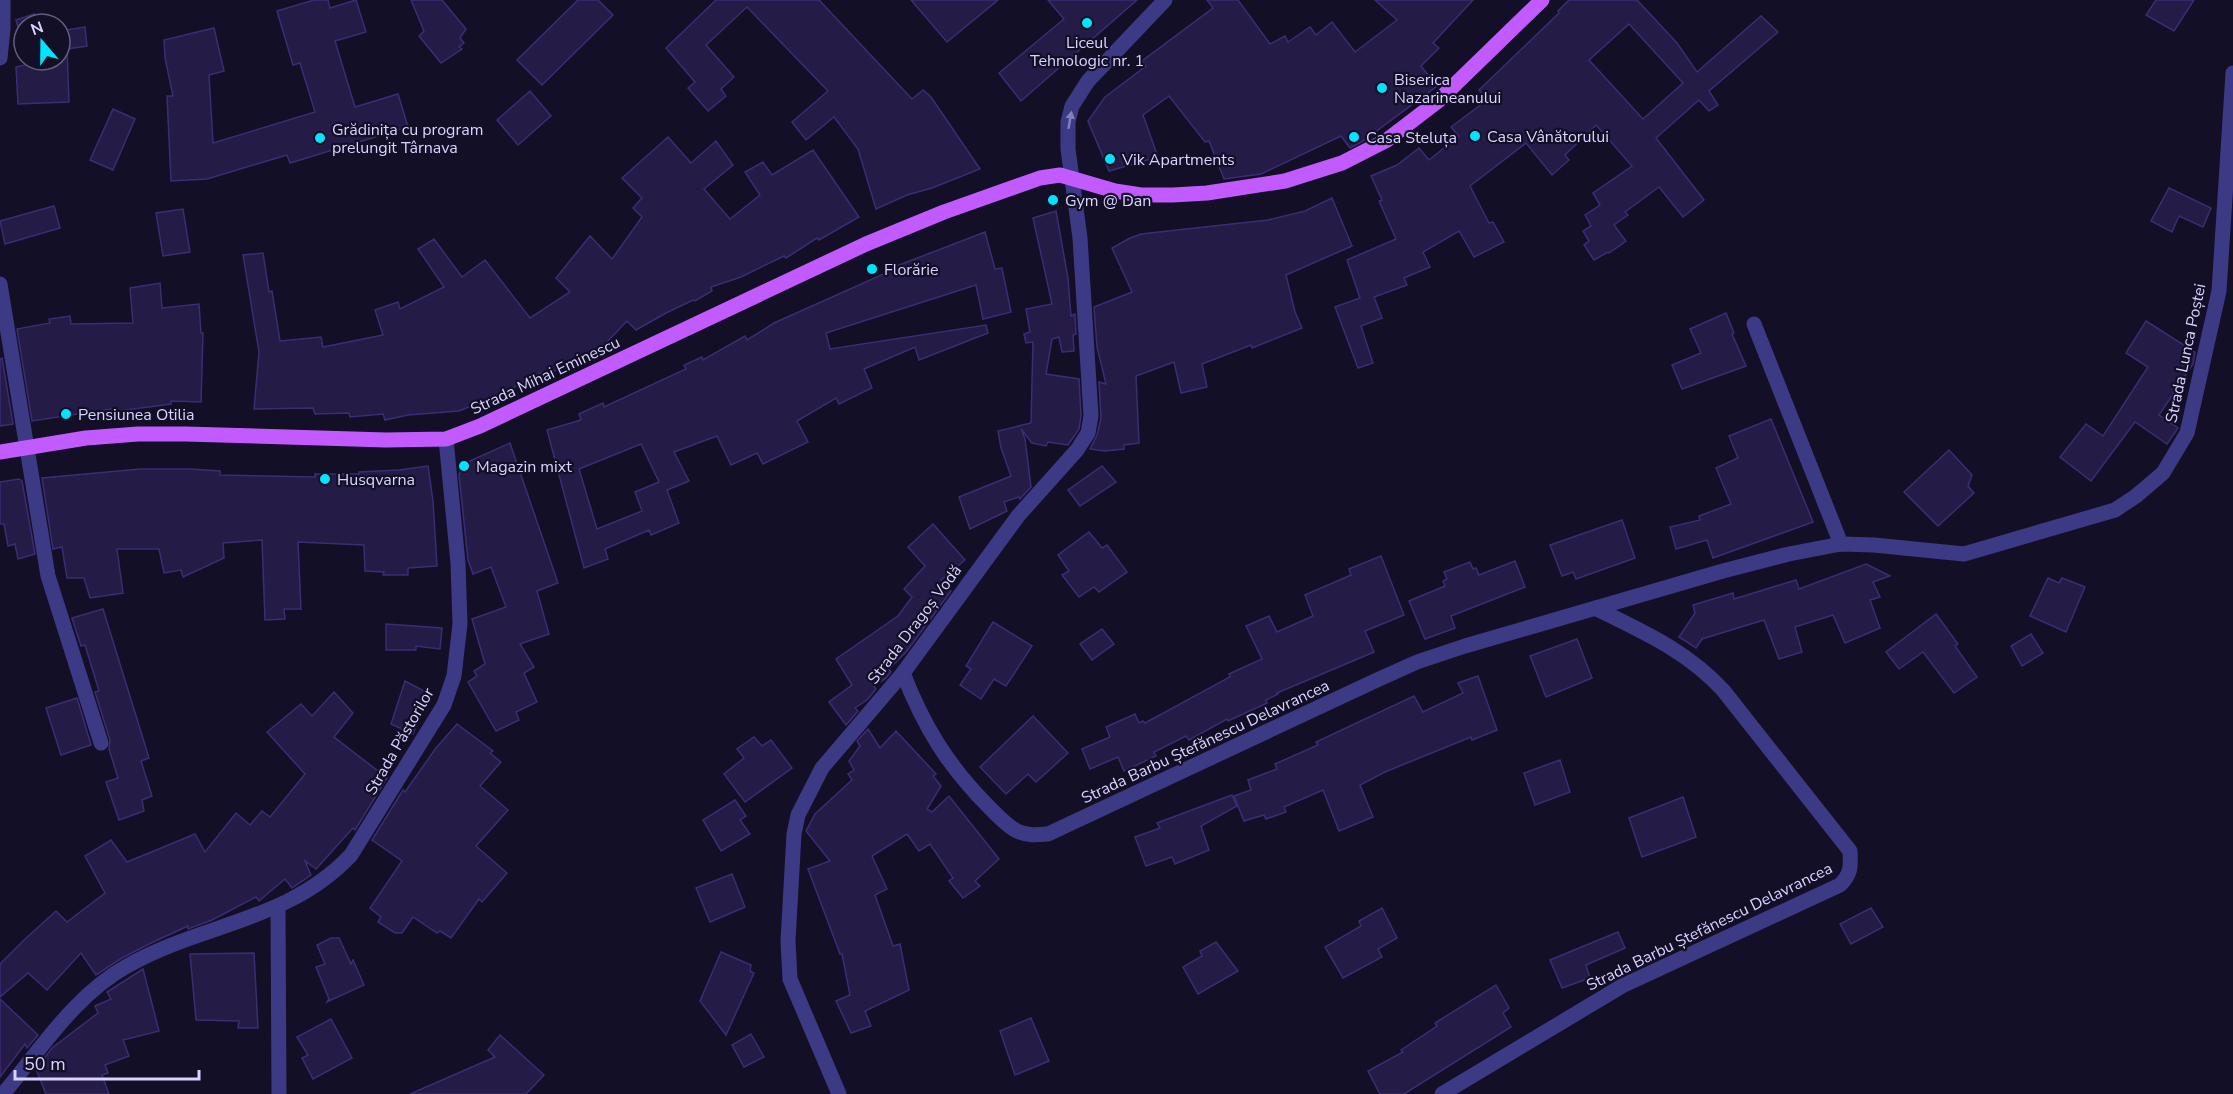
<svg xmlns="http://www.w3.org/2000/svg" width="2233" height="1094" font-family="'Nunito Sans',sans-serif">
  <rect width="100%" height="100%" fill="#130f26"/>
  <g fill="#241b47" stroke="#3b2d73" stroke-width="1.5" fill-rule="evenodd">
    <path d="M314 0H328L330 8 356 0 366 32 335 41 355 107 398 94 408 127 290 163 287 155 207 179 171 181 167 96H173L165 58 164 40 214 28 224 71 209 75 213 143 315 112 300 63 293 65 277 11Z"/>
    <path d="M411 0H442L466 29 460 38 464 43 459 47 462 49 441 63 419 36 424 31Z"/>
    <path d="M578 0H598L613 15 542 85 517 60Z"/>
    <path d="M716 0H819L912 99 923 90 931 97 980 169 932 188 907 195 876 209 858 149 834 117 806 140 792 122 828 91 747 7 706 45 734 77 721 89 726 96 708 111 688 88 695 82 666 48Z"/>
    <path d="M911 0H998L947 42Z"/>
    <path d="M1048 0H1137L1021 101 999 73 1064 19Z"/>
    <path d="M1207 0H1238L1270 44 1285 36 1288 42 1310 27 1316 35 1332 22 1355 52 1397 20 1375 0H1473L1433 43 1439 48 1421 66 1437 86 1363 141 1350 148 1341 136 1261 174 1224 179 1209 141 1205 142 1169 96 1143 115 1158 157 1109 171 1088 121 1105 97 1146 66 1142 61 1213 8Z"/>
    <path d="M1569 0H1637L1677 43 1697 72 1761 16 1778 32 1709 91 1718 105 1709 111 1699 100 1656 138 1704 200 1683 217 1659 187 1625 212 1628 215 1614 225 1626 241 1609 253 1608 252 1594 260 1584 245 1589 241 1583 231 1591 226 1585 215 1600 205 1593 193 1632 166 1596 125 1565 155 1569 160 1552 175 1526 143 1470 186 1489 223 1493 222 1504 242 1474 257 1459 231 1423 252 1430 267 1404 278 1407 285 1374 297 1382 318 1361 326 1373 363 1358 368 1335 307 1360 298 1347 260 1396 239 1379 201 1382 200 1371 176 1397 165 1419 148 1429 160 1459 136 1451 127 1487 100 1479 90 1559 13 1558 11ZM1629 24 1683 83 1643 119 1589 60Z"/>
    <path d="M2156 0H2194L2174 31 2146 15Z"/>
    <path d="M34 14 36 24H24V47L16 20Z"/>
    <path d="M85 27 87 46 67 49 69 102 18 104 16 67 29 64 28 60H60V31Z"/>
    <path d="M530 91 551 116 518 145 497 120Z"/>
    <path d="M113 109 135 119 113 170 90 160Z"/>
    <path d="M668 137 691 163 716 141 733 165 704 189 730 219 760 195 745 172 763 162 772 175 813 150 859 217 819 240 817 238 786 258 784 256 741 277 711 287 712 291 695 301 693 300 666 313 636 330 627 321 604 345 583 356 545 376 542 372 505 392 459 411 408 415 385 420 383 414 350 417 349 413 315 414 313 408 254 409 259 352 243 255 263 253 269 292 272 291 280 341 321 337 323 347 383 335 375 310 398 302 400 309 444 287 418 249 434 239 462 277 485 260 530 318 570 292 556 278 590 236 612 259 642 217 633 208 642 198 622 178Z"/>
    <path d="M2169 188 2211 208 2203 227 2179 216 2172 232 2151 221Z"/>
    <path d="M1332 198 1352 246 1286 275 1295 312 1302 328 1252 348 1251 345 1202 364 1207 387 1181 393 1174 362 1136 376 1139 443 1124 445V449L1105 451 1090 449 1097 435 1101 418 1099 382 1106 384 1097 347 1094 307 1132 292 1112 248 1130 238 1141 234 1268 220 1305 211Z"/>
    <path d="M54 206 60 228 5 244 0 221Z"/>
    <path d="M183 209 190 252 163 256 156 213Z"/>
    <path d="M1056 211 1068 278 1071 316 1075 314 1076 334 1073 335 1074 351 1062 352 1059 337 1052 339 1046 374 1079 379 1081 415 1079 429 1068 445 1048 442 1046 446 1032 443 1021 429 1025 439 1031 487 1020 499 1019 497 1004 502 1007 511 970 529 959 497 1011 476 1001 448 998 431 1031 423 1033 342 1026 343 1024 334 1030 332 1026 309 1052 304 1033 218Z"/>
    <path d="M985 232 995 269 1002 268 1011 312 983 319 976 285 826 333 830 349 986 325 988 333 919 360 915 347 864 369 872 388 839 404 836 398 797 421 808 442 763 464 757 453 731 465 717 436 674 452 689 481 667 490 679 523 651 535 649 530 605 549 608 559 584 568 547 430 581 420 579 414 603 403 604 407 686 369 684 365 702 357 703 360 745 336 747 340 774 323 895 269 894 267ZM641 444 659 482 635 492 642 511 597 529 579 469Z"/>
    <path d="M160 283 162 308 199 304 201 333H203L201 402 171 401V404L111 412V409L32 421 17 329 50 323 49 319 70 316 71 324 133 323 130 288Z"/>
    <path d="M1726 313 1734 333 1732 334 1746 366 1682 389 1672 365 1701 353 1690 329Z"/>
    <path d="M2146 321 2195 352 2193 364 2159 415 2178 428 2167 444 2135 422 2091 481 2060 457 2086 424 2103 436 2148 367 2126 353Z"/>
    <path d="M2 358 13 424 0 426V359Z"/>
    <path d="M1771 419 1813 522 1713 558 1707 540 1676 549 1670 527 1700 520 1699 516 1731 504 1716 468 1738 458 1729 436Z"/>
    <path d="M510 443 558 583 537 591 549 634 520 644 534 667 524 673 537 702 516 712 519 720 496 731 468 682 477 676 474 671 485 664 472 619 506 607 491 567 473 574 468 560 459 475 463 464Z"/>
    <path d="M1949 450 1972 475 1968 486 1974 493 1938 526 1904 492Z"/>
    <path d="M428 466 433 501 437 566 408 568V575H383L384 572 365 571 364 545 298 542 301 609H284L285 619 265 620 262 540 223 543 224 558 183 577 181 570 164 573 159 549H117L123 593 90 598 84 578H67L62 547 53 549 42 478 140 469H191L220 471V475L315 477V474H359V472L399 470Z"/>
    <path d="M1102 466 1116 482 1080 506 1068 490Z"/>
    <path d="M19 479 22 481 35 554 18 559 15 544 8 546 4 524H0V482Z"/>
    <path d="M1622 520 1635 558 1576 579 1573 572 1562 576 1550 545Z"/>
    <path d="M933 524 965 560 941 580 951 591 907 651 889 669 891 672 885 679 874 686 876 689 867 700 855 708 858 711 846 725 829 702 852 685 836 659 898 616 912 597 904 589 925 566 908 547Z"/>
    <path d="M1089 532 1102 548 1107 545 1127 572 1099 592 1094 587 1079 597 1062 575 1069 571 1058 555Z"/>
    <path d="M1381 556 1404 615 1365 631 1374 652 1277 693 1278 694 1266 700 1267 703 1228 721 1227 719 1189 740 1186 736 1154 752 1156 756 1124 771 1118 757 1090 769 1082 749 1110 737 1106 727 1135 714 1139 723 1143 721 1145 723 1230 677 1229 674 1262 659 1246 626 1269 616 1277 632 1313 616 1305 595 1351 575 1349 569Z"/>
    <path d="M1515 561 1525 587 1451 616 1455 628 1425 639 1409 601 1445 586 1443 581 1447 579 1444 572 1470 562 1473 569 1476 568 1479 575Z"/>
    <path d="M1866 564 1890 576 1873 582 1880 597 1870 600 1880 628 1845 643 1833 615 1795 627 1802 652 1779 659 1764 620 1702 639 1696 648 1679 637 1695 613 1693 605 1733 593 1734 599 1796 580 1799 589Z"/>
    <path d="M2048 578 2059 583 2062 578 2085 587 2066 632 2030 616Z"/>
    <path d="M103 609 149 758 141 761 152 796 142 800 144 811 119 820 106 782 118 778 109 749 110 740 95 692 99 691 85 645 81 646 72 618Z"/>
    <path d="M1936 614 1958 644 1955 646 1977 677 1954 693 1923 652 1899 669 1886 652Z"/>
    <path d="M993 622 1032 646 1006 686 994 679 981 699 960 685 971 669 966 666Z"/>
    <path d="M386 624 442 628 440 649 416 646V650H386Z"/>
    <path d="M1102 629 1114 644 1092 660 1080 644Z"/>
    <path d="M2031 634 2043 653 2022 666 2011 646Z"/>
    <path d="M1577 639 1592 678 1546 697 1530 656Z"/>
    <path d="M1478 676 1497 730 1472 740 1471 737 1385 772 1360 785 1373 817 1339 831 1323 790 1284 807 1286 812 1266 819 1264 815 1244 821 1234 796 1251 790 1248 780 1277 769 1275 764 1318 745 1316 742 1414 696 1423 712 1463 693 1458 683Z"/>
    <path d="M405 681 428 693 413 734 391 724Z"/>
    <path d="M334 692 353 713 334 737 387 778 355 830 353 828 316 869 305 861 311 875 292 888 285 879 259 901 256 897 212 920 188 929V926L151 943 122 958 96 975 81 953 47 990 28 973 0 997V964L24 940 56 911 67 922 105 893 85 856 111 840 127 862 195 834 205 852 236 813 250 825 262 811 270 817 305 774 267 732 301 704 312 716Z"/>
    <path d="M77 698 91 745 61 755 46 708Z"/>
    <path d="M1033 716 1068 753 1036 782 1028 774 1006 794 980 767Z"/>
    <path d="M457 724 493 751 490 753 501 762 480 786 508 810 476 846 507 873 482 902 479 899 451 938 440 931 437 933 413 917 402 933H395L378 922 381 917 370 908 402 861 372 840 403 790 405 792 436 748Z"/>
    <path d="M868 729 880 748 896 731 936 774 933 776 941 786 927 809 932 812 949 796 999 859 975 881 980 886 963 898 949 881 953 878 930 844 919 851 907 834 872 856 887 889 875 895 893 946 900 944 909 990 865 1011 871 1026 851 1033 836 1001 850 995 842 954H840L808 869 830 861 806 831 815 814 852 780 848 774 854 770 849 761 860 746 857 741Z"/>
    <path d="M754 737 762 746 771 740 792 768 745 802 724 774 744 758 737 749Z"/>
    <path d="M1560 760 1570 792 1535 805 1524 773Z"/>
    <path d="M1232 795 1237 806 1201 826 1209 850 1175 864 1172 857 1146 866 1135 837 1160 828 1157 823Z"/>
    <path d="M1683 797 1696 837 1642 857 1629 818Z"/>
    <path d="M735 800 746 816 740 820 750 834 721 851 703 820Z"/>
    <path d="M732 874 745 907 710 922 696 888Z"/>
    <path d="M1382 908 1397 938 1378 949 1382 957 1343 978 1325 947 1361 926 1359 921Z"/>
    <path d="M1871 908 1883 927 1851 944 1840 924Z"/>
    <path d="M1618 932 1625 948 1586 965 1590 978 1562 988 1550 960Z"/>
    <path d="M331 938H339L351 964 353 960 364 985 327 1002 329 999 316 967 325 964 317 945Z"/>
    <path d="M1216 942 1238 971 1198 994 1183 967 1202 956 1200 951Z"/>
    <path d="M721 952 751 965 750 971 754 973 726 1035 700 1001Z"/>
    <path d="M254 953 258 1028H238L239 1021 196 1020 190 954Z"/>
    <path d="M143 969 159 1031 123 1040 129 1056 105 1065 108 1073 102 1075 109 1094H46L36 1069 52 1048 98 1013 95 1006 111 999 107 992Z"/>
    <path d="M1496 985 1509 1008 1503 1013 1511 1027 1404 1094H1380L1368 1071 1403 1052 1401 1050 1437 1026 1435 1023Z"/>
    <path d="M0 999 38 1035 27 1048 25 1044 0 1077Z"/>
    <path d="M1031 1018 1049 1061 1015 1075 1000 1031Z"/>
    <path d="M331 1019 352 1058 313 1079 302 1058 308 1055 297 1037Z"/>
    <path d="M751 1034 764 1057 744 1067 732 1045Z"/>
    <path d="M500 1035 544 1075 526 1094H410L495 1057 488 1050Z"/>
  </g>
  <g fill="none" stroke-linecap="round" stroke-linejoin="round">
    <g stroke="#3d3a85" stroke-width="15">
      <path d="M0 58 3 29V0"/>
      <path d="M0 284 48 576 101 743"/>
      <path d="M1754 324 1841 544"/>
      <path d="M903 673C924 727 948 766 989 807 997 815 1007 826 1017 831 1028 836 1037 835 1048 834L1377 680 1417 662 1465 646 1723 571 1789 554 1841 544 1874 545 1964 554 2115 510 2136 496 2163 473 2187 433 2219 291 2233 73"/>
      <path d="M278 907 279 1094"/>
      <path d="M3 1094C41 1049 75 995 127 966 202 923 288 922 351 855L444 705 454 676 460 624 458 563 446 439"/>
      <path d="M839 1094 790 979 788 941 794 834 798 815 822 768 903 673 1018 516 1077 450 1088 433 1091 416 1080 238 1068 149V122L1072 106 1088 81 1165 0"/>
      <path d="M1442 1094 1622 986 1840 885C1851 874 1851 867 1850 851L1723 690C1686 650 1643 632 1595 608"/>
    </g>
    <path stroke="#c25bff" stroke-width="15" d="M0 452 86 438 138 434H185L386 440 446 439 480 426 866 244 944 212 1040 178 1060 175 1115 191 1141 195H1173L1207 193 1285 181 1342 163 1387 140 1438 101 1542 0"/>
  </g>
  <defs><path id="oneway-solid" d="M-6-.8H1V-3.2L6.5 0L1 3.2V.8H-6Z" transform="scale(1.5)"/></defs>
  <use fill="#837fbc" href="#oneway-solid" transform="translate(1070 120) rotate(-80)"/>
  <g fill="#00e5ff" stroke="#130f26" stroke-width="2">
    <circle cx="1087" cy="23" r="6"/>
    <circle cx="1382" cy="88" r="6"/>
    <circle cx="1475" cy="136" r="6"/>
    <circle cx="1354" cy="137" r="6"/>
    <circle cx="320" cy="138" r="6"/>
    <circle cx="1110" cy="159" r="6"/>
    <circle cx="1053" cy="200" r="6"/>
    <circle cx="872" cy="269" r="6"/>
    <circle cx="66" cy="414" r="6"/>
    <circle cx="464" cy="466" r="6"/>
    <circle cx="325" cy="479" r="6"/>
  </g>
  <g text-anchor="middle" stroke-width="4.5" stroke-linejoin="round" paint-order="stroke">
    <g font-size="16" fill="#d9d4ff" stroke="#130f26" text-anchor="start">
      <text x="1087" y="48" text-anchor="middle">Liceul<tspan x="1087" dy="18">Tehnologic nr. 1</tspan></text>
      <text x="1394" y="85">Biserica<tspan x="1394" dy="18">Nazarineanului</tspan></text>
      <text x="332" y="135">Grădinița cu program<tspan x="332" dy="18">prelungit Târnava</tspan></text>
      <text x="1487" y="142">Casa Vânătorului</text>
      <text x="1366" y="143">Casa Steluța</text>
      <text x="1122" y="165">Vik Apartments</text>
      <text x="1065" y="206">Gym @ Dan</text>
      <text x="884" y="275">Florărie</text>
      <text x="78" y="420">Pensiunea Otilia</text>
      <text x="476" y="472">Magazin mixt</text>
      <text x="337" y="485">Husqvarna</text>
    </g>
    <g font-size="16" fill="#d9d4ff" stroke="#130f26">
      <text transform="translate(2185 353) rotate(-78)" y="6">Strada Lunca Poștei</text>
      <text transform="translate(545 375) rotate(-25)" y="6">Strada Mihai Eminescu</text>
      <text transform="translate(914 624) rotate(-53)" y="6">Strada Dragoș Vodă</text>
      <text transform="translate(399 741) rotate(-60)" y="6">Strada Păstorilor</text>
      <text transform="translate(1205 741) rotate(-25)" y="6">Strada Barbu Ștefănescu Delavrancea</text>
      <text transform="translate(1709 926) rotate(-26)" y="6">Strada Barbu Ștefănescu Delavrancea</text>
    </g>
  </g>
  <g transform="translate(42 42) rotate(340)"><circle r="28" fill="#130f26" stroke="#625e7d" stroke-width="1.5"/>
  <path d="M0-4.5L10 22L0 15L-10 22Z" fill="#00e5ff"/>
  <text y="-9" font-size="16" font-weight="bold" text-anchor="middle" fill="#d9d4ff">N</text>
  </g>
  <path d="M15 1070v9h184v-9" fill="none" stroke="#d9d4ff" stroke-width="3"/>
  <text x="24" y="1070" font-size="18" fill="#d9d4ff" stroke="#130f26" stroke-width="4.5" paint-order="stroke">50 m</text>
</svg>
